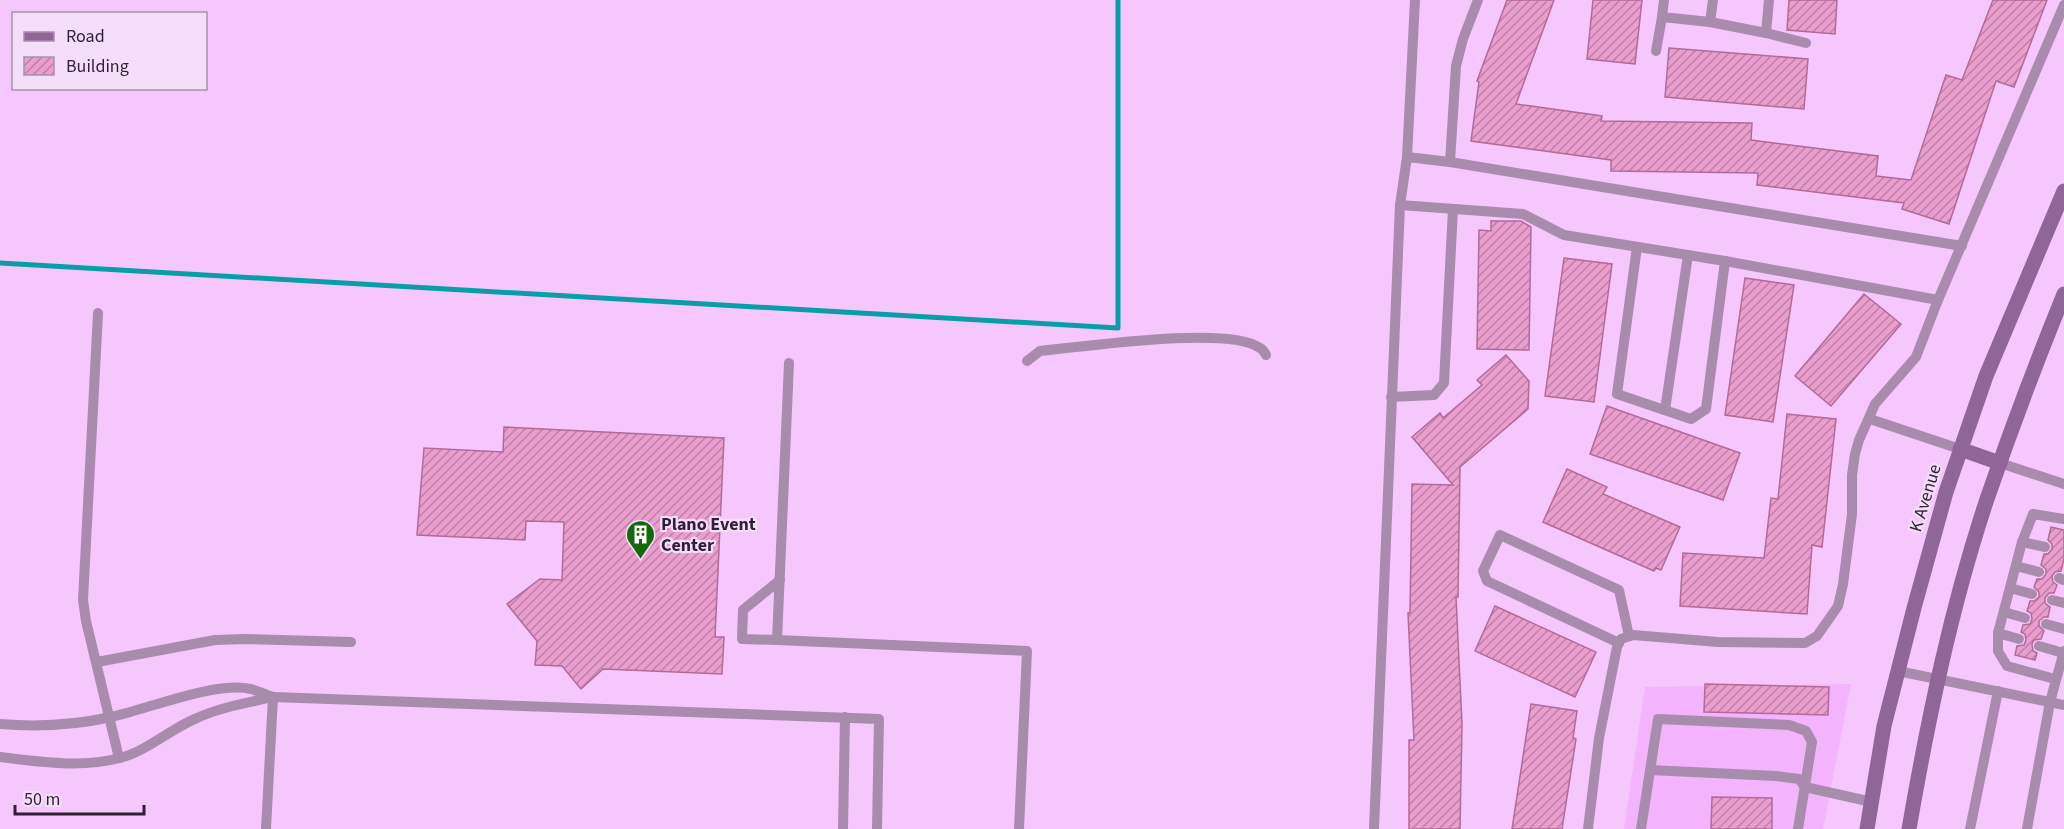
<svg xmlns="http://www.w3.org/2000/svg" width="2064" height="829" font-family="'Source Sans 3',sans-serif">
  <defs>
    <pattern id="building-hatch" width="6" height="6" patternUnits="userSpaceOnUse" patternTransform="scale(1.5)"><rect width="6" height="6" fill="#ea9ece"/><path d="M-1 1l2-2M0 6l6-6M5 7l2-2" fill="none" stroke="#be80a8"/></pattern>
  </defs>
  <rect width="100%" height="100%" fill="#f6c7fd"/>
  <path fill="#f3b4fd" d="M1851 684 1823 829H1624L1645 687Z"/>
  <g fill="none" stroke-linecap="round" stroke-linejoin="round">
    <path stroke="#089ea7" stroke-width="5" d="M0 263 1118 328V0"/>
  </g>
  <g fill="url(#building-hatch)" stroke="#b26a98" stroke-width="1.5">
    <path d="M1507 0H1554L1516 104 1602 116 1601 121 1752 123 1751 140 1878 156 1876 176 1911 180 1946 75 1962 80 1993 0H2047L2014 87 1996 81 1949 224 1902 209 1904 203 1757 185 1758 173 1611 171V160L1471 141 1479 82 1477 81Z"/>
    <path d="M1593 0H1642L1635 64 1587 59Z"/>
    <path d="M1789 0H1837L1835 34 1787 30Z"/>
    <path d="M1669 48 1808 59 1804 109 1665 97Z"/>
    <path d="M1491 221H1521L1531 227 1529 350 1477 349 1479 230 1491 231Z"/>
    <path d="M1564 258 1612 264 1594 402 1545 396Z"/>
    <path d="M1745 278 1794 285 1773 422 1725 415Z"/>
    <path d="M1864 294 1901 324 1831 406 1795 376Z"/>
    <path d="M1506 355 1529 381 1528 409 1460 467 1458 597H1456L1462 724 1460 829H1409V740H1414L1408 613H1410L1412 484 1453 485 1412 437 1440 413 1443 418 1482 385 1477 380Z"/>
    <path d="M1607 406 1740 453 1723 500 1590 454Z"/>
    <path d="M1787 414 1836 419 1822 547 1812 545 1807 614 1680 606 1683 553 1764 558 1771 498 1778 499Z"/>
    <path d="M504 427 724 438 715 637H724L722 674 603 669 581 689 562 666 535 665 537 641 507 604 540 579 562 580 564 522 526 521 525 540 417 535 424 448 503 452Z"/>
    <path d="M1567 469 1607 487 1603 494 1680 527 1661 570 1656 568 1654 571 1543 522Z"/>
    <path d="M2051 527 2064 530V559L2061 571 2055 572 2052 576 2053 582 2057 585 2054 593H2049L2045 598V603L2050 607 2048 617H2044L2039 621V626L2044 631 2041 639 2034 640 2032 644 2033 651 2037 653 2035 660 2015 655 2017 646 2024 645 2026 640 2025 634 2021 632 2023 625 2030 624 2032 619 2031 613 2027 611 2030 601H2034L2039 597V592L2034 587 2037 579H2042L2046 574V569L2041 565 2044 554H2048L2052 549V544L2048 540Z"/>
    <path d="M1495 606 1596 652 1575 697 1475 651Z"/>
    <path d="M1705 684 1829 687 1828 715 1704 712Z"/>
    <path d="M1531 704 1577 711 1573 738 1576 739 1562 829H1512Z"/>
    <path d="M1712 797 1772 798V829H1711Z"/>
  </g>
  <g fill="none" stroke-linecap="round" stroke-linejoin="round">
    <g stroke="#a98bae" stroke-width="10">
      <path d="M1664 0 1662 17 1710 22"/>
      <path d="M1713 0 1710 22 1766 33 1769 0"/>
      <path d="M1766 33 1806 43"/>
      <path d="M1656 51 1662 17"/>
      <path d="M1407 157 1450 162 1962 246"/>
      <path d="M1450 162 1456 66 1463 39 1478 0"/>
      <path d="M1400 205 1523 214 1564 235 1725 261 1938 300"/>
      <path d="M1637 247 1617 394 1691 419 1706 409 1725 261"/>
      <path d="M98 313 83 600 86 621 119 758"/>
      <path d="M1027 361 1040 351C1082 347 1229 325 1260 348 1263 349 1264 352 1266 355"/>
      <path d="M789 363 777 640 1027 651 1019 829"/>
      <path d="M1391 397 1434 395 1444 383 1453 209"/>
      <path d="M1665 410 1688 255"/>
      <path d="M1870 419 1960 449"/>
      <path d="M2000 463 2064 484"/>
      <path d="M2022 542 2045 547"/>
      <path d="M2016 566 2039 572"/>
      <path d="M2059 578 2064 580"/>
      <path d="M2010 588 2032 594"/>
      <path d="M2052 600 2064 603"/>
      <path d="M2004 612 2025 618"/>
      <path d="M2046 624 2064 629"/>
      <path d="M1998 633 2019 639"/>
      <path d="M777 640 742 639 743 610 780 580"/>
      <path d="M1619 643 1487 581 1483 571 1500 535 1619 590 1629 636"/>
      <path d="M2039 646 2063 653"/>
      <path d="M97 662 215 640 245 639 351 642"/>
      <path d="M1898 671 2064 705"/>
      <path d="M2055 679 2007 666 1998 651V633L2022 542 2033 514 2064 519"/>
      <path d="M0 724C36 727 75 725 111 717 148 709 215 681 251 689 258 691 266 695 273 697"/>
      <path d="M0 757C39 762 81 768 120 758 149 750 170 729 197 718 221 707 247 703 273 697L879 719 877 829"/>
      <path d="M1650 770 1776 776 1799 779 1805 787 1872 802"/>
      <path d="M266 829 273 697"/>
      <path d="M843 829 845 717"/>
      <path d="M1374 829 1400 205 1407 157 1415 0"/>
      <path d="M1588 829 1599 738 1617 647 1621 639 1633 635 1718 642 1805 643 1817 636 1838 606 1843 584 1852 514V475L1855 454 1859 440 1875 404 1916 357 1938 300 2064 5"/>
      <path d="M1641 829 1658 719 1789 725 1806 731 1812 742 1798 829"/>
      <path d="M1970 829 1998 691"/>
      <path d="M2027 829 2050 702 2064 651"/>
    </g>
    <g stroke="#906597" stroke-width="15">
      <path d="M1960 449 2000 463"/>
      <path d="M1867 829 1884 726 1914 608 1946 492 1986 376 2064 191"/>
      <path d="M1909 829C1928 719 1951 608 1986 502 2010 432 2036 363 2064 294"/>
    </g>
  </g>
  <defs>
    <symbol id="building-pin" viewBox="-11 -11 22 30"><path d="M0 17L-7.5 6A9.5 9.5 0 1 1 7.5 6Z" fill="#15690d" stroke="#f5def9"/><path d="M-4-6H4V6H1V3H-1V6H-4ZM-2.5-4.3h1.7v1.8h-1.7ZM.8-4.3h1.7v1.8H.8ZM-2.5-1h1.7V.8h-1.7ZM.8-1h1.7V.8H.8Z" fill="#fff"/></symbol>
  </defs>
  <g fill-rule="evenodd">
    <use href="#building-pin" x="624" y="518" width="33" height="45"/>
  </g>
  <g text-anchor="middle" stroke-width="4.5" stroke-linejoin="round" paint-order="stroke">
    <g font-size="18" fill="#331d37" stroke="#f5def9">
      <text transform="translate(1925 498) rotate(-73)" y="6">K Avenue</text>
    </g>
    <g font-size="18" font-weight="bold" fill="#331d37" stroke="#f5def9" text-anchor="start">
      <text x="661" y="530">Plano Event<tspan x="661" dy="21">Center</tspan></text>
    </g>
  </g>
  <rect x="12" y="12" width="195" height="78" fill="#f5def9" stroke="#a791ab" stroke-width="1.5"/>
  <rect x="24" y="32" width="30" height="9" fill="#906597" stroke="#a791ab" stroke-width="1.5"/>
  <text x="66" y="42" font-size="18" fill="#331d37">Road</text>
  <rect x="24" y="57" width="30" height="18" fill="url(#building-hatch)" stroke="#a791ab" stroke-width="1.5"/>
  <text x="66" y="72" font-size="18" fill="#331d37">Building</text>
  <path d="M15 805v9h129v-9" fill="none" stroke="#331d37" stroke-width="3"/>
  <text x="24" y="805" font-size="18" fill="#331d37" stroke="#f5def9" stroke-width="4.5" paint-order="stroke">50 m</text>
</svg>
